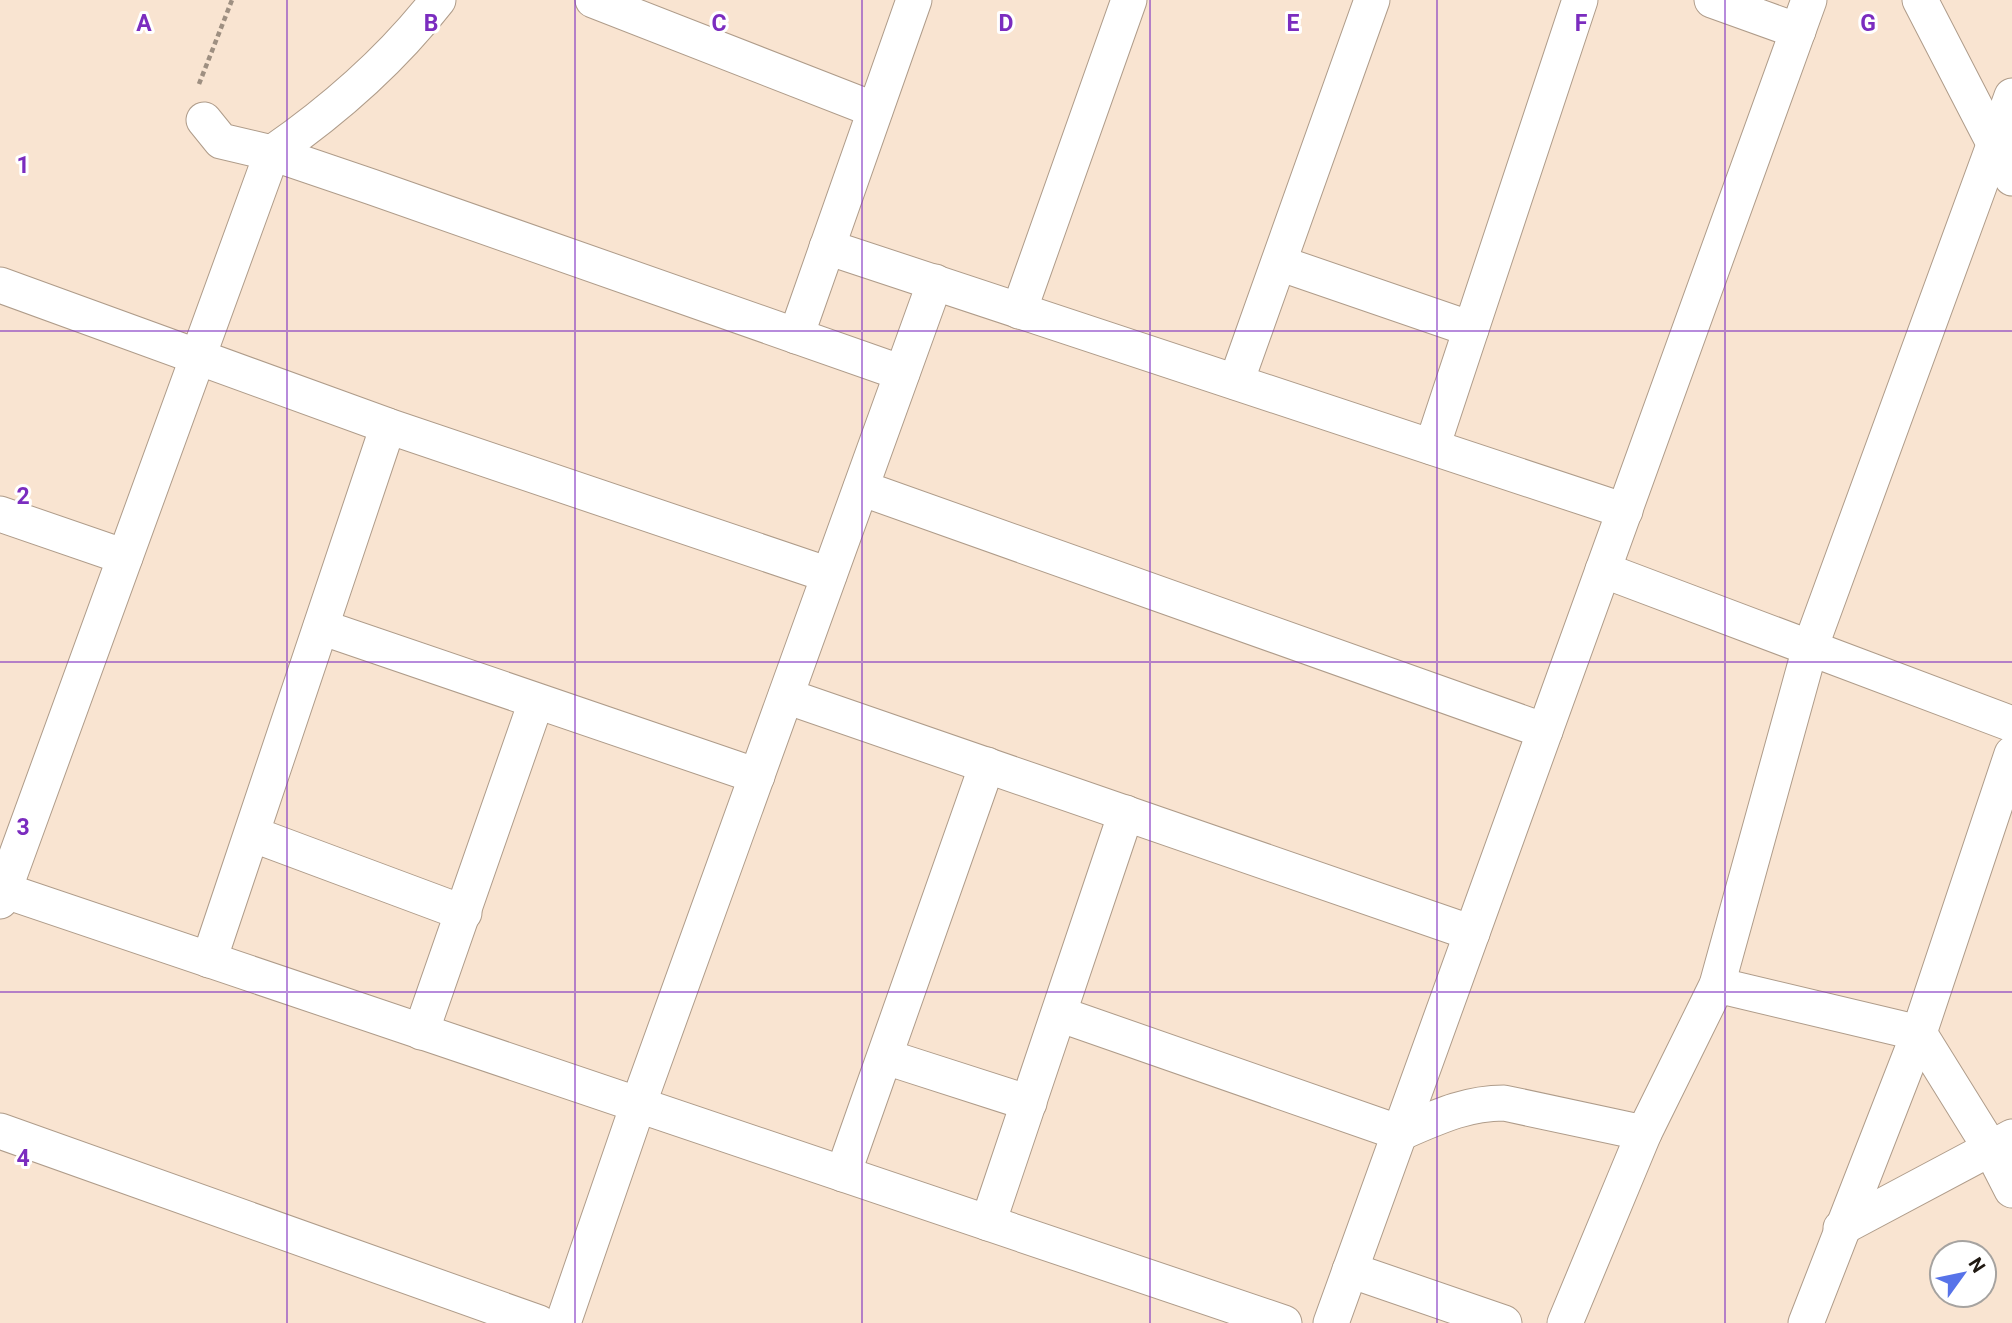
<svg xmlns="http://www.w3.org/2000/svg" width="2012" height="1323" font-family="Roboto,sans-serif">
  <rect width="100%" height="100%" fill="#f9e4d1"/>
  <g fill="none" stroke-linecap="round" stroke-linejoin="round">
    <defs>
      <g id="minor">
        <path d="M593 0 875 110"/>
        <path d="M1712 0 1798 31"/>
        <path d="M1920 0 2012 178"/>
        <path d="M204 120 221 141 272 153 372 187 902 373"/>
        <path d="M827 247 1625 511"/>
        <path d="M1279 263 1471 329"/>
        <path d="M0 285 388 426 829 575"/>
        <path d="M1019 311 1129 0"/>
        <path d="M796 336 914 0"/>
        <path d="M1236 382 1372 0"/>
        <path d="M1432 447 1580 0"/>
        <path d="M861 488 1545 731"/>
        <path d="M0 514 125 557"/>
        <path d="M1603 570 2012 724"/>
        <path d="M321 627 757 776"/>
        <path d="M786 696 1472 933"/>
        <path d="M252 834 464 913"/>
        <path d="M0 889 1284 1323"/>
        <path d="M0 901 272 153C334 110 392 59 438 0"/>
        <path d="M209 960 388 426"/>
        <path d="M1717 985 1919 1033 1991 1149 2012 1190"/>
        <path d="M1059 1014 1400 1133C1435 1118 1465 1103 1504 1103L1644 1133"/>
        <path d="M421 1032 536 702"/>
        <path d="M886 1057 1029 1103"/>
        <path d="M0 1131 539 1323"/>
        <path d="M843 1174 987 765"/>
        <path d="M988 1223 1126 813"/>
        <path d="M1841 1228 2012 1137"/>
        <path d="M1350 1270 1504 1323"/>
        <path d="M563 1323 638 1105 935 282"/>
        <path d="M1331 1323 1809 0"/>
        <path d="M1565 1323 1644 1133 1717 985 1810 648 2012 96"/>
        <path d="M1806 1323 1919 1033 2012 754"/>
      </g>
    </defs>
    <use href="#minor" stroke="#af9c8a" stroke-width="37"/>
    <path stroke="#9e8f81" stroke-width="4.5" stroke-dasharray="5 3.5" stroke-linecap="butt" d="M199 84 232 0"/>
    <use href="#minor" stroke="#fff" stroke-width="35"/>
  </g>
  <path fill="none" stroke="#7b2cbf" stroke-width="2" stroke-opacity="0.55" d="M287 0V1323M575 0V1323M862 0V1323M1150 0V1323M1437 0V1323M1725 0V1323M0 331H2012M0 662H2012M0 992H2012"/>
  <g font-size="23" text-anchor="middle" font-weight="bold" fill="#7b2cbf" stroke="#fff" stroke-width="6" stroke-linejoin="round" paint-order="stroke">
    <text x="144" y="31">A</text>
    <text x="431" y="31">B</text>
    <text x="719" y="31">C</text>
    <text x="1006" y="31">D</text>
    <text x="1293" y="31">E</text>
    <text x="1581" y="31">F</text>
    <text x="1868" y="31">G</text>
    <text x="23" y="173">1</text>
    <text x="23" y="504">2</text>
    <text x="23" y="835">3</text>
    <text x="23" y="1166">4</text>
  </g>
  <g transform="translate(1963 1274) rotate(57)"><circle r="33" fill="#ffffff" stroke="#a6a3a0" stroke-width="2"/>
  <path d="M0-5L12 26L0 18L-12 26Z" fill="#5773e9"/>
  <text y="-10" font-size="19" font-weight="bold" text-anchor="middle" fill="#201912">N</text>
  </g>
</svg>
